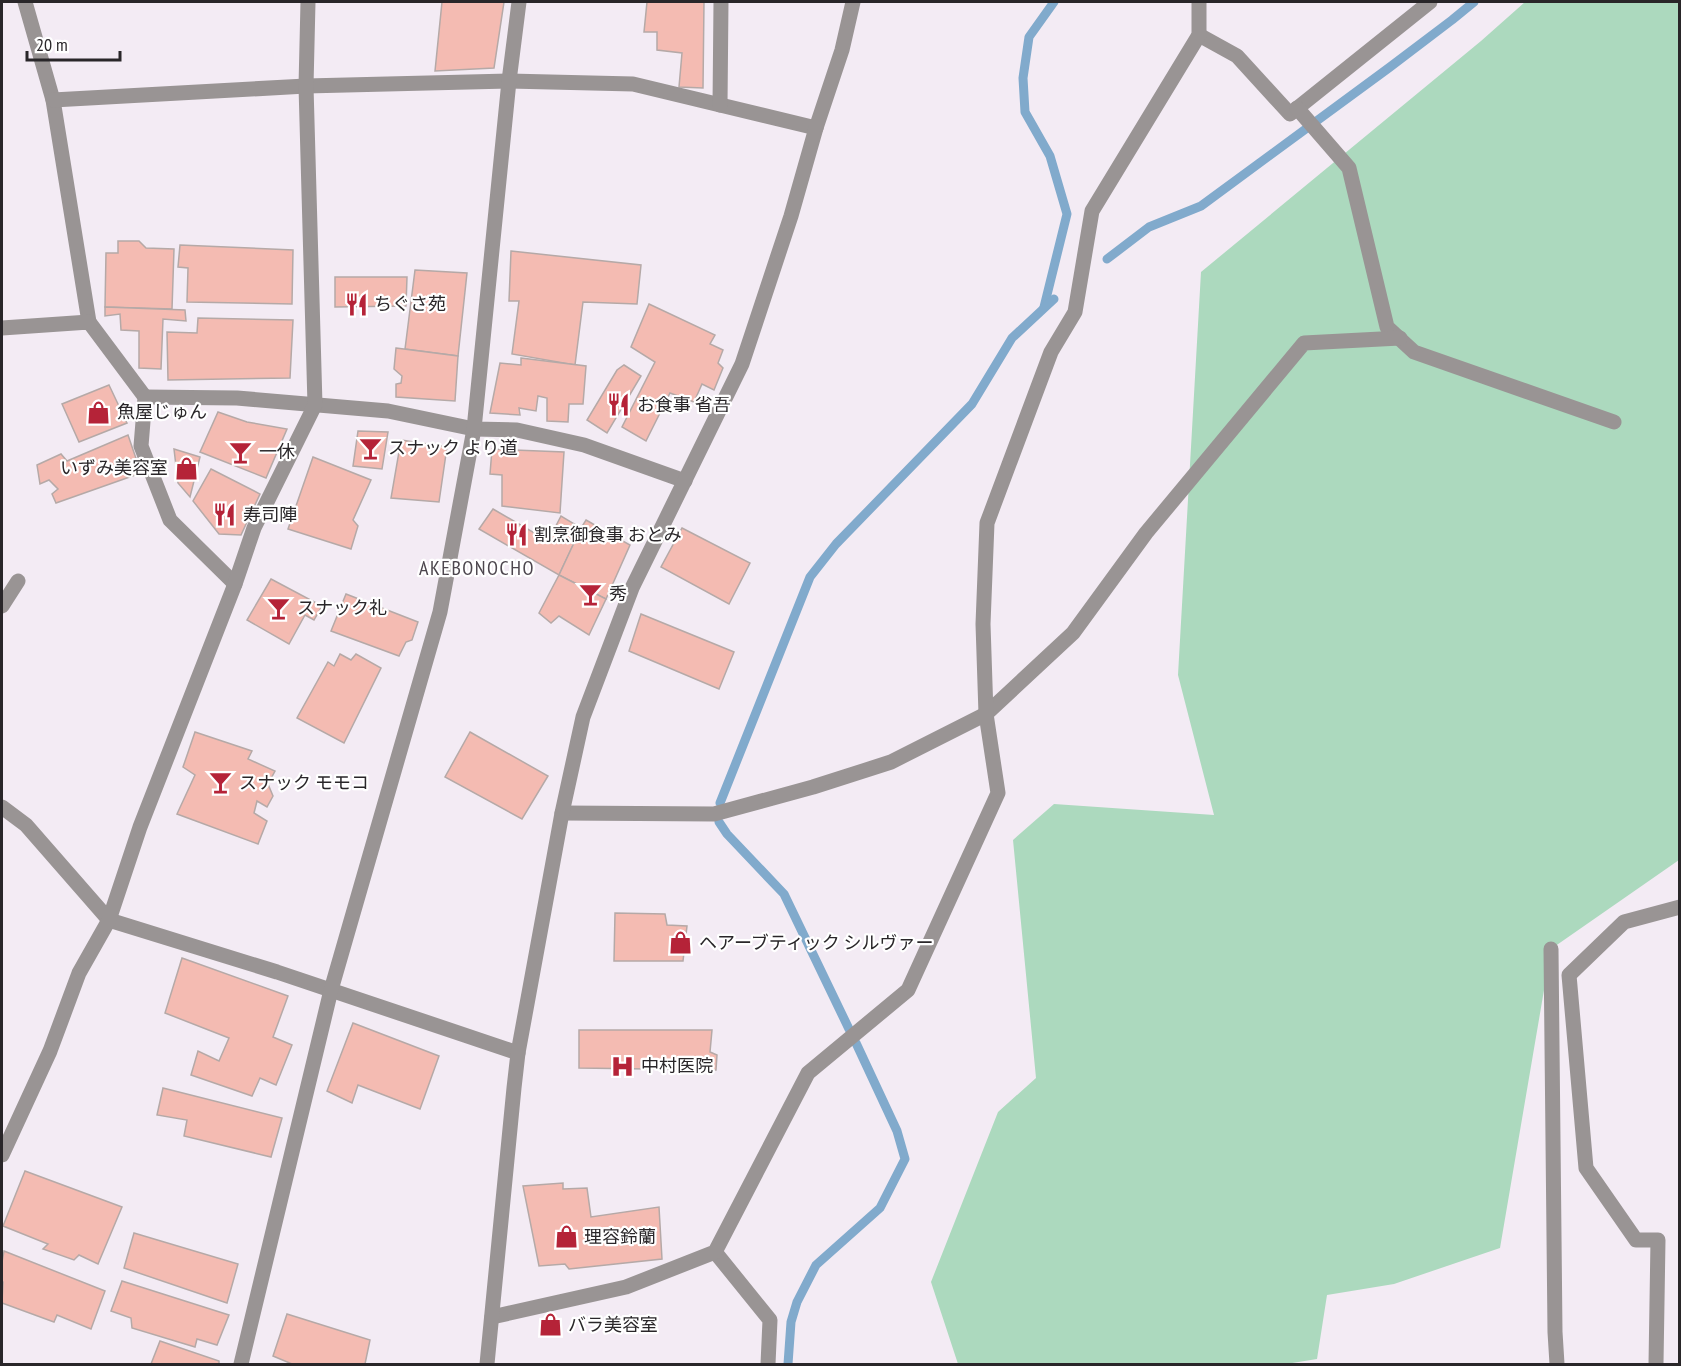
<svg xmlns="http://www.w3.org/2000/svg" width="1681" height="1366" font-family="'PT Sans Narrow','Noto Sans JP',sans-serif">
  <rect width="100%" height="100%" fill="#f3ebf4"/>
  <path fill="#acd9be" d="M1525 2H1679V860L1551 949 1500 1248 1394 1284 1327 1295 1317 1359 1286 1364H958L931 1282 998 1112 1036 1078 1013 840 1054 804 1214 815 1178 675 1201 272 1481 41Z"/>
  <g fill="none" stroke-linecap="round" stroke-linejoin="round">
    <g stroke="#81aacc" stroke-width="9">
      <path d="M1107 259 1149 227 1201 206 1390 67 1452 20 1474 2"/>
      <path d="M1044 307 1067 214 1050 156 1025 112 1023 78 1029 37 1054 2"/>
      <path d="M720 803 810 577 836 544 972 404 1012 338 1054 299"/>
      <path d="M719 822 727 834 784 894 849 1029"/>
      <path d="M788 1364 791 1322 797 1302 816 1265 880 1208 905 1159 897 1131 856 1043"/>
    </g>
  </g>
  <g fill="#f4bbb2" stroke="#b5a9a7" stroke-width="1.5">
    <path d="M442 2H504L494 68 435 71Z"/>
    <path d="M647 2H704L703 88 679 87 682 53 657 50V32H644Z"/>
    <path d="M118 241H139L146 248 174 249 172 309 105 307 106 253H118Z"/>
    <path d="M180 245 293 250 292 304 187 302 188 268 178 267Z"/>
    <path d="M511 251 641 265 637 304 583 302 575 365 512 354 519 301H509Z"/>
    <path d="M415 270 467 273 458 356 405 349Z"/>
    <path d="M335 277H407L406 306 335 307Z"/>
    <path d="M649 304 715 335 710 344 723 350 718 363 723 368 714 390 702 384 694 402 670 393 646 441 622 427 655 362 631 347Z"/>
    <path d="M105 307 185 310 186 321 163 319 161 369 139 368V331L121 330 120 314 105 316Z"/>
    <path d="M198 318 293 320 290 378 168 380 167 332 197 333Z"/>
    <path d="M396 348 458 356 455 401 396 397V384L401 383 402 376 394 369Z"/>
    <path d="M521 358 586 366 583 404H569L568 422 547 421V398L538 396 536 411 519 408 520 415 490 413 500 363 521 365Z"/>
    <path d="M624 365 641 376 607 433 587 420 617 370Z"/>
    <path d="M109 385 127 423 79 442 62 404Z"/>
    <path d="M218 412 247 422 287 429 266 478 200 452Z"/>
    <path d="M358 431 388 432 382 469 353 466Z"/>
    <path d="M128 435 141 473 56 503 52 494 58 489 49 480 40 484 37 465 61 454 67 461Z"/>
    <path d="M401 440 447 447 439 502 391 498Z"/>
    <path d="M174 449 200 457 190 497 178 483Z"/>
    <path d="M492 449 564 452 560 513 502 506V475L490 474Z"/>
    <path d="M313 457 371 480 353 520 358 526 351 549 288 529Z"/>
    <path d="M211 469 260 494 241 535 219 534 193 501Z"/>
    <path d="M493 509 548 541 561 516 581 528 559 575 479 529Z"/>
    <path d="M586 520 630 545 606 599 559 575 581 528Z"/>
    <path d="M682 528 750 563 729 604 661 567Z"/>
    <path d="M559 575 606 599 589 635 559 616 551 623 539 613Z"/>
    <path d="M271 579 322 606 314 620 305 615 289 644 247 620Z"/>
    <path d="M346 594 418 622 412 640 406 642 399 656 331 631Z"/>
    <path d="M641 614 734 652 719 689 629 651Z"/>
    <path d="M340 654 351 660 356 654 381 668 344 743 297 718 328 662 334 666Z"/>
    <path d="M195 732 252 751 248 759 275 771 268 784 273 796 267 807 257 801 254 813 267 821 258 844 177 814 195 775 183 767Z"/>
    <path d="M470 732 548 776 522 819 445 777Z"/>
    <path d="M615 913 665 914 667 925 687 926 683 961H614Z"/>
    <path d="M182 958 288 996 273 1037 292 1045 276 1085 260 1078 252 1096 191 1075 198 1051 219 1061 229 1038 165 1013Z"/>
    <path d="M353 1023 439 1056 420 1109 358 1085 352 1103 327 1091Z"/>
    <path d="M579 1030H712L710 1052 717 1055 716 1070 579 1068Z"/>
    <path d="M163 1088 282 1118 271 1157 184 1136 187 1120 157 1115Z"/>
    <path d="M25 1171 122 1207 98 1264 79 1255 74 1260 43 1249 48 1244 3 1226Z"/>
    <path d="M563 1183V1189L587 1188 591 1217 659 1207 662 1259 569 1269 565 1264 539 1266 523 1186Z"/>
    <path d="M134 1233 238 1264 227 1303 124 1268Z"/>
    <path d="M4 1251 105 1291 91 1329 57 1315 54 1322 2 1303 3 1282 2 1281V1262Z"/>
    <path d="M122 1281 229 1315 217 1345 197 1339 195 1347 132 1328 131 1318 111 1311Z"/>
    <path d="M287 1314 370 1340 365 1364H292L273 1356Z"/>
    <path d="M160 1341 219 1361V1364H151Z"/>
  </g>
  <g fill="none" stroke-linecap="round" stroke-linejoin="round">
    <g stroke="#999494" stroke-width="15">
      <path d="M25 2 53 100 89 322"/>
      <path d="M1199 35 1237 56 1290 114 1430 2"/>
      <path d="M53 100 306 86 509 81 633 84 816 128"/>
      <path d="M720 105 721 2"/>
      <path d="M1297 108 1349 168 1387 327 1414 352 1614 422"/>
      <path d="M2 328 89 322 145 397 141 446 170 520 235 584"/>
      <path d="M145 397 237 398 388 411 474 429 517 430 584 445 685 481"/>
      <path d="M2 606 18 581"/>
      <path d="M2 807 26 825 109 920 277 972 518 1053"/>
      <path d="M562 813 714 814 813 787 891 762 986 714 1073 633 1146 533 1304 343 1400 338"/>
      <path d="M1551 949 1555 1332 1557 1364"/>
      <path d="M2 1155 50 1051 79 973 109 920 140 827 235 584 254 528 315 405 306 86 308 2"/>
      <path d="M715 1252 770 1320 768 1364"/>
      <path d="M492 1317 626 1287 715 1252 808 1073 908 990 998 793 986 714 983 624 987 523 1051 352 1075 312 1092 211 1199 35V2"/>
      <path d="M241 1364 331 990 440 612 474 429 509 81 519 2"/>
      <path d="M487 1364 514 1088 518 1053 562 813 583 717 632 588 742 364 791 216 816 128 842 50 853 2"/>
      <path d="M1656 1364 1658 1240H1636L1586 1168 1569 975 1624 922 1680 907"/>
    </g>
  </g>
  <defs>
    <symbol id="restaurant-bare" viewBox="-9 -9 18 18"><path d="M-5-6h1v4h1v-4h1v4h1v-4h1v5L-1.5 .5V6h-2V.5L-5-1ZM5-6V6H3V1.5H1.5Q1.5-4 5-6Z" fill="#b52338" stroke="#fff" stroke-width="2.5" paint-order="stroke"/></symbol>
    <symbol id="shop-bare" viewBox="-9 -9 18 18"><path d="M-5-2.5h2.3a2.7 3.5 0 0 1 5.4 0H5L5.5 6h-11ZM-1.5-2.5h3a1.5 2.3 0 0 0-3 0Z" fill="#b52338" stroke="#fff" stroke-width="2.5" paint-order="stroke"/></symbol>
    <symbol id="bar-bare" viewBox="-9 -9 18 18"><path d="M-6-5H6L.8 .8V4.5H3.5V6h-7V4.5H-.8V.8Z" fill="#b52338" stroke="#fff" stroke-width="2.5" paint-order="stroke"/></symbol>
    <symbol id="hospital-bare" viewBox="-9 -9 18 18"><path d="M-5-5h3v3.5h4V-5h3V5h-3V1.5h-4V5h-3Z" fill="#b52338" stroke="#fff" stroke-width="2.5" paint-order="stroke"/></symbol>
  </defs>
  <g fill-rule="evenodd">
    <use href="#restaurant-bare" x="340" y="288" width="33" height="33"/>
    <use href="#restaurant-bare" x="602" y="388" width="33" height="33"/>
    <use href="#shop-bare" x="82" y="396" width="33" height="33"/>
    <use href="#bar-bare" x="354" y="432" width="33" height="33"/>
    <use href="#bar-bare" x="224" y="436" width="33" height="33"/>
    <use href="#shop-bare" x="170" y="452" width="33" height="33"/>
    <use href="#restaurant-bare" x="208" y="498" width="33" height="33"/>
    <use href="#restaurant-bare" x="500" y="518" width="33" height="33"/>
    <use href="#bar-bare" x="574" y="578" width="33" height="33"/>
    <use href="#bar-bare" x="262" y="592" width="33" height="33"/>
    <use href="#bar-bare" x="204" y="766" width="33" height="33"/>
    <use href="#shop-bare" x="664" y="926" width="33" height="33"/>
    <use href="#hospital-bare" x="606" y="1050" width="33" height="33"/>
    <use href="#shop-bare" x="550" y="1220" width="33" height="33"/>
    <use href="#shop-bare" x="534" y="1308" width="33" height="33"/>
  </g>
  <g text-anchor="middle" stroke-width="4.5" stroke-linejoin="round" paint-order="stroke">
    <g font-size="18" fill="#292629" stroke="#fff" text-anchor="start">
      <text x="374" y="310">ちぐさ苑</text>
      <text x="637" y="411">お食事 省吾</text>
      <text x="117" y="418">魚屋じゅん</text>
      <text x="388" y="454">スナック より道</text>
      <text x="259" y="458">一休</text>
      <text x="168" y="474" text-anchor="end">いずみ美容室</text>
      <text x="243" y="521">寿司陣</text>
      <text x="534" y="541">割烹御食事 おとみ</text>
      <text x="609" y="600">秀</text>
      <text x="297" y="614">スナック礼</text>
      <text x="239" y="789">スナック モモコ</text>
      <text x="699" y="949">ヘアーブティック シルヴァー</text>
      <text x="641" y="1072">中村医院</text>
      <text x="584" y="1243">理容鈴蘭</text>
      <text x="568" y="1331">バラ美容室</text>
    </g>
    <g font-size="20" letter-spacing="1.5" fill="#4d464e" stroke="#fff">
      <text x="477" y="575">AKEBONOCHO</text>
    </g>
  </g>
  <rect width="1681" height="1366" fill="none" stroke="#292629" stroke-width="6"/>
  <path d="M27 51v9h93v-9" fill="none" stroke="#292629" stroke-width="3"/>
  <text x="36" y="51" font-size="18" fill="#292629" stroke="#ffffff" stroke-width="4.5" paint-order="stroke">20 m</text>
</svg>
